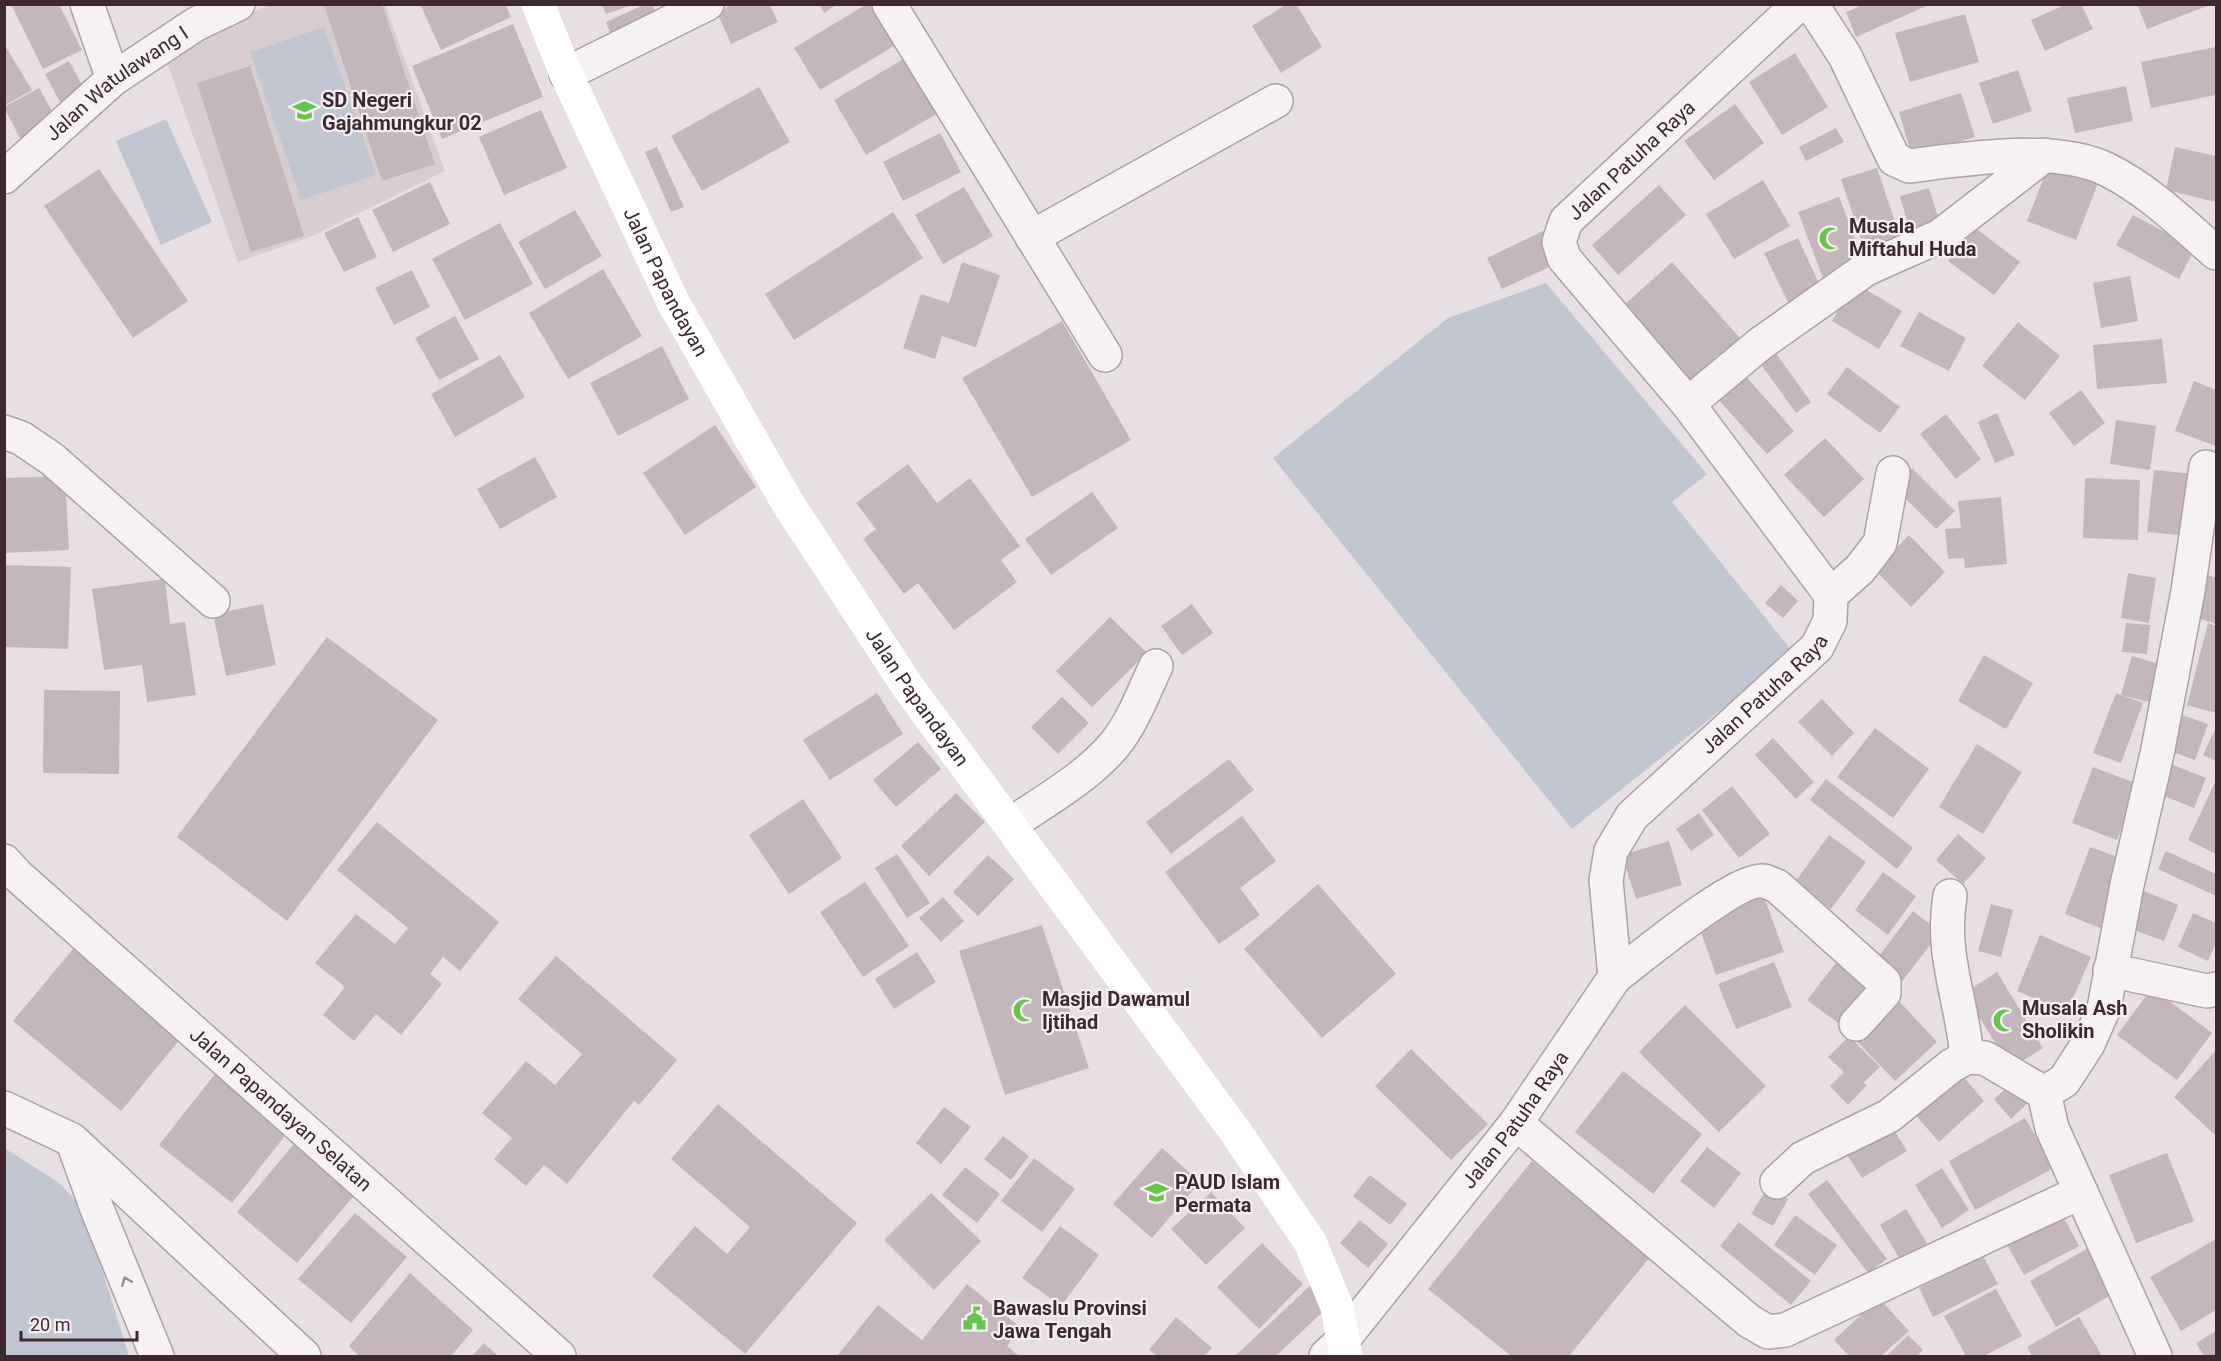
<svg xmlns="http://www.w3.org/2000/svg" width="2221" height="1361" font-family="Roboto,sans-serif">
  <rect width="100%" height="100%" fill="#e7dfe3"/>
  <path fill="#d9cdd2" d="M270 5H385L445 171 312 236 238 262 163 51Z"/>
  <g fill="#c1c6d1">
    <path d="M324 27 376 175 301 200 250 52Z"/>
    <path d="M166 119 212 222 161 245 116 141Z"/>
    <path d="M1546 283 1707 474 1672 502 1793 652 1572 829 1273 458 1448 318Z"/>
    <path d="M4 1148 58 1182 78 1203 90 1231 129 1356H5Z"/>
  </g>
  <g fill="#c4b7bc">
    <path d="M11 4H59L82 50 43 69Z"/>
    <path d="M382 4 435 164 382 181 324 5Z"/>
    <path d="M420 4H505L511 17 441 50Z"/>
    <path d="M602 4H632V5L606 14Z"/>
    <path d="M646 4H652L660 21 614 42 606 22Z"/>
    <path d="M734 4H769L778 22 731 44 717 12Z"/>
    <path d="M819 4H837L824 13Z"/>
    <path d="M867 4H872L896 45 820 90 794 48Z"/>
    <path d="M1287 4H1296L1322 47 1281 73 1252 26Z"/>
    <path d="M1865 4H1931L1856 37 1846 12Z"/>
    <path d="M2067 4H2081L2093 29 2045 51 2031 20Z"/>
    <path d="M2137 4H2210V5L2147 29Z"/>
    <path d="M1965 14 1979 62 1910 82 1895 33Z"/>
    <path d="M513 24 543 97 442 139 412 66Z"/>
    <path d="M4 44 32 90 4 106Z"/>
    <path d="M2216 47V95L2151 108 2141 62Z"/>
    <path d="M1795 53 1828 107 1782 135 1749 82Z"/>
    <path d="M912 54 945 109 866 155 834 100Z"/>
    <path d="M69 61 88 96 64 109 45 74Z"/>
    <path d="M250 66 304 236 251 252 197 83Z"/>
    <path d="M2018 70 2032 111 1993 124 1979 83Z"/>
    <path d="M2126 86 2133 121 2075 133 2067 98Z"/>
    <path d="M759 87 790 142 702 191 671 136Z"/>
    <path d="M39 88 60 125 24 146 4 107Z"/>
    <path d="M1961 93 1975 137 1912 156 1899 112Z"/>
    <path d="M1735 104 1764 143 1714 180 1684 141Z"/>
    <path d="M541 110 567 168 504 195 479 137Z"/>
    <path d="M1836 128 1844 142 1806 161 1799 147Z"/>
    <path d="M940 133 961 172 903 201 883 162Z"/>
    <path d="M657 147 684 207 671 212 645 152Z"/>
    <path d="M2175 147 2216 156V202L2166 190Z"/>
    <path d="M2049 164 2098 183 2076 240 2027 221Z"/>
    <path d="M1877 168 1904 249 1868 260 1841 179Z"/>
    <path d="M99 169 188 301 133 338 44 206Z"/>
    <path d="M1763 180 1790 226 1734 259 1706 214Z"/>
    <path d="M430 182 450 224 393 252 372 210Z"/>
    <path d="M1659 185 1686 215 1618 275 1592 245Z"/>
    <path d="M964 187 993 236 943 264 915 215Z"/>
    <path d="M1929 188 1942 230 1912 238 1900 196Z"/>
    <path d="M1839 197 1864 263 1823 278 1798 212Z"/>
    <path d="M575 210 602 256 545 289 518 242Z"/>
    <path d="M893 212 923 258 794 340 765 294Z"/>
    <path d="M2133 215 2195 248 2179 279 2116 245Z"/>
    <path d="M358 217 377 257 344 272 324 233Z"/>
    <path d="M500 223 533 284 465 320 432 259Z"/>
    <path d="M1974 227 2020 262 1994 295 1948 261Z"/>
    <path d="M1543 231 1558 263 1502 289 1487 258Z"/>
    <path d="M1798 238 1821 288 1789 304 1764 253Z"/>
    <path d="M962 262 1000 275 976 347 942 336 935 359 903 348 921 294 949 303Z"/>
    <path d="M1672 262 1740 338 1690 382 1622 307Z"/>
    <path d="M603 269 642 336 568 379 529 313Z"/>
    <path d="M412 270 430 307 394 325 375 288Z"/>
    <path d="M2130 276 2138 321 2101 328 2093 283Z"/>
    <path d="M1855 283 1902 311 1879 349 1832 321Z"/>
    <path d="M1919 312 1966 338 1949 371 1900 346Z"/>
    <path d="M455 316 479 359 439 380 415 338Z"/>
    <path d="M1062 321 1131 440 1032 497 962 378Z"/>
    <path d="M2018 322 2060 356 2025 400 1982 366Z"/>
    <path d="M2162 339 2167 383 2097 389 2093 345Z"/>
    <path d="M662 346 689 399 618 436 590 383Z"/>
    <path d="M1775 352 1811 402 1796 413 1760 363Z"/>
    <path d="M500 355 525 397 455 437 431 394Z"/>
    <path d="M1847 367 1900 407 1880 433 1827 394Z"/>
    <path d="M1743 373 1794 431 1767 454 1716 397Z"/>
    <path d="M2194 381 2216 390V446L2175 431Z"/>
    <path d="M2081 390 2105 423 2074 446 2049 413Z"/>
    <path d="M1997 413 2015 455 1995 463 1978 422Z"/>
    <path d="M1946 414 1981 459 1956 479 1920 434Z"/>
    <path d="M2116 420 2156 426 2150 470 2110 464Z"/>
    <path d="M715 425 756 487 685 535 643 473Z"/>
    <path d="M1825 438 1864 479 1824 517 1784 475Z"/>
    <path d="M535 457 557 497 500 529 477 489Z"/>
    <path d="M908 464 937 503 970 478 1020 546 1001 560 1017 582 954 630 918 583 904 594 863 539 876 529 856 503Z"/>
    <path d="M1912 468 1955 511 1936 529 1894 487Z"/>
    <path d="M2154 470 2194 474 2187 536 2147 532Z"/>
    <path d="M65 476 69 550 4 553V478Z"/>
    <path d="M2085 478 2140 480 2138 540 2083 538Z"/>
    <path d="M1092 492 1118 528 1051 575 1025 539Z"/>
    <path d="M2001 497 2007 564 1965 568 1964 558 1948 559 1945 529 1961 528 1958 501Z"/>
    <path d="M1909 535 1945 572 1911 607 1875 570Z"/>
    <path d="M4 565 71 567 68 649 4 647Z"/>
    <path d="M2200 572 2216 578V624L2186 614Z"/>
    <path d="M2128 573 2156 578 2149 623 2121 618Z"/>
    <path d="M165 579 170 624 185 622 196 695 147 702 142 665 104 670 92 589Z"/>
    <path d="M1781 585 1798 601 1783 618 1765 603Z"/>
    <path d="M263 604 276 665 226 676 213 614Z"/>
    <path d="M1192 604 1213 633 1182 655 1161 626Z"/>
    <path d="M1110 617 1147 653 1092 707 1056 671Z"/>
    <path d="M2126 623 2150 625 2147 654 2122 652Z"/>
    <path d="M2208 623 2216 626V713L2187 705Z"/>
    <path d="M327 637 438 720 287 921 177 837Z"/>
    <path d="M1984 655 2033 683 2006 729 1958 701Z"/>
    <path d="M2132 656 2159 664 2149 702 2121 695Z"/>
    <path d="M44 690 120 691 119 774 43 773Z"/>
    <path d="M877 693 903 734 830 780 803 740Z"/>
    <path d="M2116 693 2143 703 2121 763 2093 753Z"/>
    <path d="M1062 697 1089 723 1058 754 1031 727Z"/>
    <path d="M1822 699 1854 733 1832 756 1798 722Z"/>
    <path d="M2182 715 2208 724 2195 760 2170 751Z"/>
    <path d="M2216 727V761L2203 755Z"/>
    <path d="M1875 728 1929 769 1893 818 1837 777Z"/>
    <path d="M1773 738 1814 782 1796 799 1755 755Z"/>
    <path d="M918 742 941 769 896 807 873 780Z"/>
    <path d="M1977 744 2022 772 1983 834 1939 807Z"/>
    <path d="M1229 759 1254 790 1171 854 1146 822Z"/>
    <path d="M2171 764 2206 778 2194 808 2159 794Z"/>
    <path d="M2093 767 2138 784 2117 840 2072 823Z"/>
    <path d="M1826 779 1913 848 1897 869 1810 800Z"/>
    <path d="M2216 780V854L2188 840Z"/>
    <path d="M1732 786 1770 834 1739 858 1702 810Z"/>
    <path d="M956 793 985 822 929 876 901 846Z"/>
    <path d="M803 799 842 858 789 894 749 835Z"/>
    <path d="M1699 813 1714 835 1691 851 1676 829Z"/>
    <path d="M1242 816 1276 861 1240 888 1260 915 1219 944 1165 872Z"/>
    <path d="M377 822 499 922 460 971 443 957 430 974 442 984 401 1035 376 1014 354 1041 323 1015 345 987 315 963 356 914 395 944 408 928 337 870Z"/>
    <path d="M1958 834 1986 858 1963 884 1936 860Z"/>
    <path d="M1829 835 1866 862 1831 909 1795 882Z"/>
    <path d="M1669 841 1682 885 1636 899 1622 855Z"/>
    <path d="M2090 847 2129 861 2103 929 2065 914Z"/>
    <path d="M2166 851 2216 874V896L2158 869Z"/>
    <path d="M897 854 930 903 907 918 875 868Z"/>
    <path d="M988 855 1014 879 978 916 953 892Z"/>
    <path d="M1883 872 1916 896 1888 935 1855 910Z"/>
    <path d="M865 882 909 946 863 977 820 912Z"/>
    <path d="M1318 884 1396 974 1322 1038 1244 949Z"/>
    <path d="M2144 891 2178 905 2164 941 2129 928Z"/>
    <path d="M1763 894 1784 952 1716 975 1696 918Z"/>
    <path d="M943 897 964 921 941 942 919 918Z"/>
    <path d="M1991 904 2013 910 2001 957 1978 951Z"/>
    <path d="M1913 911 1940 932 1900 984 1873 964Z"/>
    <path d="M2193 913 2216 923V943L2208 961 2178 947Z"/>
    <path d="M1042 925 1089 1068 1005 1095 959 951Z"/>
    <path d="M2040 935 2091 957 2067 1012 2017 991Z"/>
    <path d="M74 948 182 1037 121 1111 13 1021Z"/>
    <path d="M917 952 936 982 894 1009 875 979Z"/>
    <path d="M556 956 677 1060 639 1105 634 1101 567 1184 544 1165 526 1186 494 1159 512 1138 482 1113 526 1061 555 1085 582 1054 518 999Z"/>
    <path d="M1839 959 1877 988 1846 1029 1807 1000Z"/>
    <path d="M1774 962 1792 1007 1736 1029 1718 984Z"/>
    <path d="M1997 972 2043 1048 2011 1068 1964 993Z"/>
    <path d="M2152 988 2212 1033 2177 1080 2117 1035Z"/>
    <path d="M1898 1000 1937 1042 1895 1081 1855 1039Z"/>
    <path d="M1685 1005 1766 1086 1719 1132 1639 1052Z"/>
    <path d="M1849 1036 1880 1067 1863 1083 1867 1085 1848 1105 1830 1086 1844 1072 1828 1057Z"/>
    <path d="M1411 1049 1488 1124 1451 1160 1375 1086Z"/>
    <path d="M2216 1050V1136L2174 1097Z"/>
    <path d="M1957 1069 1984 1101 1939 1142 1912 1111Z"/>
    <path d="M1623 1071 1702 1134 1653 1194 1575 1132Z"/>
    <path d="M215 1074 288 1132 232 1203 159 1145Z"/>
    <path d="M2015 1081 2031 1100 2011 1119 1994 1099Z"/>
    <path d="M718 1104 857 1223 745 1354 652 1276 695 1226 727 1254 750 1227 671 1159Z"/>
    <path d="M944 1107 971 1127 941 1164 916 1143Z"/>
    <path d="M2025 1118 2054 1168 1975 1210 1949 1161Z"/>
    <path d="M1891 1125 1907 1151 1862 1178 1846 1153Z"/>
    <path d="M303 1133 363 1185 297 1263 237 1212Z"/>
    <path d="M1003 1136 1029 1156 1011 1180 984 1159Z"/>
    <path d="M1707 1147 1741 1173 1714 1208 1680 1181Z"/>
    <path d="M1162 1148 1200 1182 1152 1238 1113 1204Z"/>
    <path d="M2167 1153 2194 1221 2136 1243 2109 1175Z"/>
    <path d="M1034 1158 1075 1189 1042 1232 1001 1201Z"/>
    <path d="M1532 1161 1650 1257 1569 1356H1511L1428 1289Z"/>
    <path d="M965 1167 1000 1194 977 1223 942 1195Z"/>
    <path d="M1942 1168 1969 1210 1942 1228 1915 1185Z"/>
    <path d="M1370 1175 1407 1204 1390 1225 1353 1196Z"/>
    <path d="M1827 1180 1887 1259 1868 1273 1808 1194Z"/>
    <path d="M1768 1187 1788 1199 1773 1226 1751 1214Z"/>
    <path d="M1211 1192 1245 1228 1206 1265 1171 1229Z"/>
    <path d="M931 1193 981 1241 934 1290 884 1240Z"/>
    <path d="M2057 1205 2079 1246 2024 1275 2001 1234Z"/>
    <path d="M1906 1209 1928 1245 1901 1261 1880 1225Z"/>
    <path d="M355 1213 407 1257 351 1323 298 1279Z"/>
    <path d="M1795 1215 1837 1245 1815 1275 1774 1245Z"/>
    <path d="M1360 1220 1388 1244 1368 1268 1340 1243Z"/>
    <path d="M1739 1222 1811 1281 1791 1305 1720 1246Z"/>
    <path d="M1060 1226 1099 1255 1061 1306 1022 1278Z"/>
    <path d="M2216 1239V1310L2181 1331 2150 1277Z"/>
    <path d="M1262 1243 1303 1284 1259 1329 1217 1287Z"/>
    <path d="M2092 1246 2118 1291 2056 1327 2030 1281Z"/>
    <path d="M1983 1256 1998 1284 1933 1317 1919 1288Z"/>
    <path d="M410 1273 473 1330 451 1356H359L349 1346Z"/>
    <path d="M967 1284 1021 1328 1007 1346 1019 1356H837L878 1305 922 1340Z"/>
    <path d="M1312 1284 1331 1304 1276 1356H1235Z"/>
    <path d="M1996 1289 2022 1336 1984 1356H1966L1944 1316Z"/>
    <path d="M1879 1298 1909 1331 1881 1356H1849L1834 1340Z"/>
    <path d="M1176 1317 1212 1348 1204 1356H1158L1149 1350Z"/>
    <path d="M2079 1317 2102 1356H2032L2027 1347Z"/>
    <path d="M2216 1331V1356H2204L2196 1343Z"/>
    <path d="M1908 1335 1923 1350 1917 1356H1887Z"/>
    <path d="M484 1343 498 1356H472Z"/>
  </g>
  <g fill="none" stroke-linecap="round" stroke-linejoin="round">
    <defs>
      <g id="street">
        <path d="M87 4 113 79"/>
        <path d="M889 4 1105 355"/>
        <path d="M1811 4 1845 56 1894 159 1909 166C1967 159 2055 144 2108 170 2148 190 2183 224 2216 253"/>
        <path d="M566 74 707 4"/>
        <path id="s1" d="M4 177 113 79 196 24 238 4"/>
        <path d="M1032 237 1276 101"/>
        <path d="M1688 404 1760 344 1866 269 1940 236 2045 155"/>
        <path d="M4 432 21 438 52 459 213 601"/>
        <path d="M1831 595 1860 569 1880 543 1893 473"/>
        <path d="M1011 824C1046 800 1088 777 1115 744 1133 722 1144 691 1156 666"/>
        <path id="s2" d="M4 861 18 876 559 1356"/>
        <path d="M1950 896C1940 955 1962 999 1967 1057"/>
        <path d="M2110 970 2207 991 2216 989"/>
        <path d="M1615 977C1640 958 1737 877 1764 881 1768 882 1773 885 1777 886L1884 982V993L1856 1024"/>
        <path d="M4 1108 72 1140 304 1356"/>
        <path d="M1516 1123 1749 1321 1768 1332 1785 1330 2081 1192"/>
        <path d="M74 1145 97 1209 157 1356"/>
        <path d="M1777 1182 1803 1158 1889 1116 1951 1066 1967 1057 1985 1058 2044 1093"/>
        <path id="s3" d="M1326 1356 1341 1342 1516 1123 1615 977 1606 880 1611 851 1632 816 1817 647 1830 621 1831 595 1688 404 1564 258 1559 242 1566 221 1799 4"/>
        <path d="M2155 1356 2052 1128 2044 1093 2064 1081 2088 1044 2104 1008 2127 885 2158 749 2188 591 2206 467"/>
      </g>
    </defs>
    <use href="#street" stroke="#aea1a7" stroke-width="36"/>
    <use href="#street" stroke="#f6f1f3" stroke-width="33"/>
    <path stroke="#fff" stroke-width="33" id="s4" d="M538 4 566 74 673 302 787 502 908 687 1235 1131 1310 1242 1337 1307 1346 1356"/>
  </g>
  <defs><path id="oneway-chevron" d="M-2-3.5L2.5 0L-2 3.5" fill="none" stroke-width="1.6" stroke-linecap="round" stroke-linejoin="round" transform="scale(1.5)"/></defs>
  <use stroke="#9a8d92" href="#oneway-chevron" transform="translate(126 1281) rotate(-112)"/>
  <defs>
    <symbol id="school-bare" viewBox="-9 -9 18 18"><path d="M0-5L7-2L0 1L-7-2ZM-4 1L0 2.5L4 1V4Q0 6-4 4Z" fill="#65c64a" stroke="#f5eef2" stroke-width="2.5" paint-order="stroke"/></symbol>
    <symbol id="mosque-bare" viewBox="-9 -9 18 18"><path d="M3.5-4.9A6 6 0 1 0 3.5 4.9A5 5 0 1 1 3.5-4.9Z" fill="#65c64a" stroke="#f5eef2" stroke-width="2.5" paint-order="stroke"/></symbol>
    <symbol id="civic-bare" viewBox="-9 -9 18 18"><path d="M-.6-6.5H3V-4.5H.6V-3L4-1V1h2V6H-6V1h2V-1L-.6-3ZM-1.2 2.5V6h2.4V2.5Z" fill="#65c64a" stroke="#f5eef2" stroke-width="2.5" paint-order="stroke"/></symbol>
  </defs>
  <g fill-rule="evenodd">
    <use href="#school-bare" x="288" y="94" width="33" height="33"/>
    <use href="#mosque-bare" x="1814" y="222" width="33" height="33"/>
    <use href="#mosque-bare" x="1008" y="994" width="33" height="33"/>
    <use href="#mosque-bare" x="1988" y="1004" width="33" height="33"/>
    <use href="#school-bare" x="1140" y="1176" width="33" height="33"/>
    <use href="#civic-bare" x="958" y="1302" width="33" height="33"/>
  </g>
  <g text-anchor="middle" stroke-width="4.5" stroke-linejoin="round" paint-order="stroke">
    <g font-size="20" fill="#3e2932" stroke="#f5eef2">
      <text dy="7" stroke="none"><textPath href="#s1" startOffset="147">Jalan Watulawang I</textPath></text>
      <text dy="7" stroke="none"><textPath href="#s3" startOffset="1509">Jalan Patuha Raya</textPath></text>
      <text dy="7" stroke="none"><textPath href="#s4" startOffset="306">Jalan Papandayan</textPath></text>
      <text dy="7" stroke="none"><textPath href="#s3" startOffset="825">Jalan Patuha Raya</textPath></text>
      <text dy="7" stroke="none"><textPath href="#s4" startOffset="792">Jalan Papandayan</textPath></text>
      <text dy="7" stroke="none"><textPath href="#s2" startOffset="372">Jalan Papandayan Selatan</textPath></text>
      <text dy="7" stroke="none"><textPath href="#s3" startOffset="303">Jalan Patuha Raya</textPath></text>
    </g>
    <g font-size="20" font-weight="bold" fill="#3e2932" stroke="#f5eef2" text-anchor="start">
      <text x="322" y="107">SD Negeri<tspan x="322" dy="23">Gajahmungkur 02</tspan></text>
      <text x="1849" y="233">Musala<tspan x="1849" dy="23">Miftahul Huda</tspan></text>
      <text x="1042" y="1006">Masjid Dawamul<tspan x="1042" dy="23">Ijtihad</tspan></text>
      <text x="2022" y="1015">Musala Ash<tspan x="2022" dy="23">Sholikin</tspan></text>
      <text x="1175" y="1189">PAUD Islam<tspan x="1175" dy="23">Permata</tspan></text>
      <text x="993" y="1315">Bawaslu Provinsi<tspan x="993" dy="23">Jawa Tengah</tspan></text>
    </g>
  </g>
  <rect width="2221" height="1361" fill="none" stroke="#3e2932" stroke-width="12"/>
  <path d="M21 1331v9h116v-9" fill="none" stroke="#3e2932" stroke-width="3"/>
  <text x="30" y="1331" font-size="18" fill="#3e2932" stroke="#f5eef2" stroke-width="4.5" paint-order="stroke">20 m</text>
</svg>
